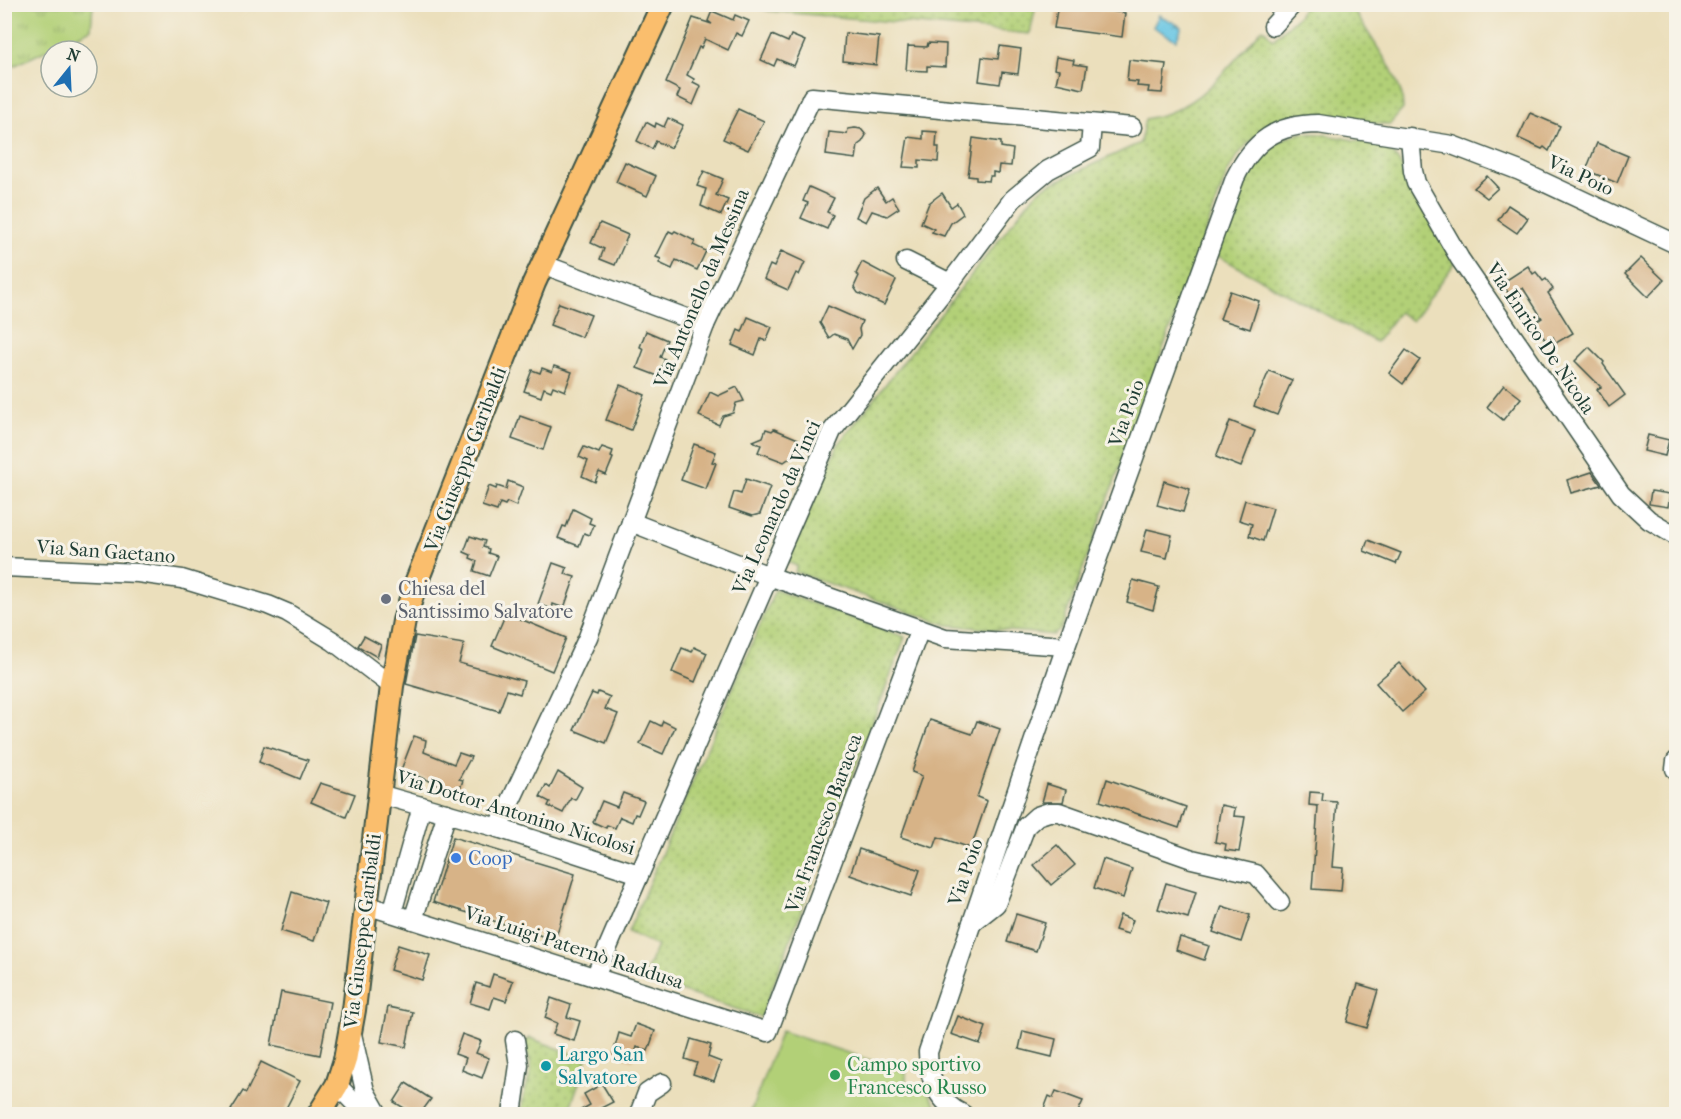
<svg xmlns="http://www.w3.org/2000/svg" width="1681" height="1119" font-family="'IM FELL French Canon',serif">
  <defs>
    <pattern id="grass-dots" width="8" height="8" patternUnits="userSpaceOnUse" patternTransform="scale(1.5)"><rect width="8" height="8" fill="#b2d077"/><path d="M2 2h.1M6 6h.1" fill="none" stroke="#90aa62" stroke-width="1.8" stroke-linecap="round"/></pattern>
    <pattern id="park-tufts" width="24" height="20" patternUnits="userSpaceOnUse" patternTransform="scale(1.5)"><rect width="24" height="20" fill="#b2d077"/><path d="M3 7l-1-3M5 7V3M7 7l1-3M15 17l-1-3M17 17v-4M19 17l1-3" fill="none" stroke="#90aa62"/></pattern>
    <pattern id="water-ripples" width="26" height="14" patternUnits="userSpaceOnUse" patternTransform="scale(1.5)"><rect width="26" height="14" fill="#65c5e3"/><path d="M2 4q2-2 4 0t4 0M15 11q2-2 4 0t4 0" fill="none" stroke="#53a1b9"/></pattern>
  </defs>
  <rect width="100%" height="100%" fill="#f7f3e8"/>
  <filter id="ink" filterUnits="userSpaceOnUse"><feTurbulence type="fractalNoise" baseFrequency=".0167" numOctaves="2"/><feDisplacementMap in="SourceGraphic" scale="12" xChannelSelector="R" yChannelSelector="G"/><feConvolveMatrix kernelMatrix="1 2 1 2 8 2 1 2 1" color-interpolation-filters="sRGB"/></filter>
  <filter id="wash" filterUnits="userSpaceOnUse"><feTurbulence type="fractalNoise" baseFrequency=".008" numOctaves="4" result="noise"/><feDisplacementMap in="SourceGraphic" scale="24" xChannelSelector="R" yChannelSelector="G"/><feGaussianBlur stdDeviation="1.35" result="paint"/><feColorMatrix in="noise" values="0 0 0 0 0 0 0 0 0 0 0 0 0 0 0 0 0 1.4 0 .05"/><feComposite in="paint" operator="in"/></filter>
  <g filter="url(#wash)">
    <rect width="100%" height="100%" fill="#ebdfbc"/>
    <g fill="url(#grass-dots)" stroke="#688656" stroke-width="1.5">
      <path d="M747 5H1036L1030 34 769 11Z"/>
      <path d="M1305 5H1341L1353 9 1392 70 1402 95 1403 109 1390 124C1365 125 1341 117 1316 115 1275 113 1243 140 1226 176L1061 629 1054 635 948 625 795 572 797 566 787 562 838 445 1034 195 1044 187 1140 143 1145 119C1153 117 1161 116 1168 113 1207 99 1236 58 1263 28L1273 39 1298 16Z"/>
      <path d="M1302 133 1320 134 1382 145 1396 157 1455 263 1412 321 1399 312 1376 342 1216 255C1233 207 1244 145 1302 133Z"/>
      <path d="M775 590 905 637 761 1017 643 979 657 946 628 932Z"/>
      <path d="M530 1038 587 1059 568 1114H523C519 1097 530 1084 531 1068 532 1058 523 1051 525 1041Z"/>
    </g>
    <path fill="url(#park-tufts)" stroke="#688656" stroke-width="1.5" d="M4 5H93L91 29 5 70Z"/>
    <path fill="#b2d077" stroke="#688656" stroke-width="1.5" d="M781 1031 906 1072V1086L923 1085 937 1107 946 1114H750Z"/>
    <path fill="url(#water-ripples)" stroke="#42818c" stroke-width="1.5" d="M1159 15 1182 27 1176 40 1153 27Z"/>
    <g id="blocks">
      <g fill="#d7b387">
        <path d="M1058 4 1125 13 1122 37 1054 28Z"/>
        <path d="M712 11 733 20 735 15 749 21 742 36 736 33 728 50 705 39 701 48 699 47 687 75 694 79 693 82 701 86 693 105 677 97 680 90 666 83 693 18 712 24 708 21Z"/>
        <path d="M845 33 879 37 876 65 843 61Z"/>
        <path d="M772 35 788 42 791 35 805 41 794 66 777 59 774 66 761 60Z"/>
        <path d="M928 43 946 44 945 67 927 66V71L906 70 908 46 927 47Z"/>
        <path d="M1000 46 1021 49 1018 74 1002 72 1000 84 979 81 982 57 998 59Z"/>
        <path d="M1056 57 1074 60 1073 64 1087 66 1083 89 1056 83 1059 70 1054 69Z"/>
        <path d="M1129 60 1166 64 1162 93 1148 92 1149 87 1137 86 1138 82 1127 81Z"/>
        <path d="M738 109 764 121 748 150 723 139Z"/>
        <path d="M1530 113 1560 126 1549 151 1544 147 1542 149 1518 138Z"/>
        <path d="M668 118 683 125 671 148 656 141 652 149 637 141 646 122 655 127 656 123 664 127Z"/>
        <path d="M855 128 861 129 866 135 862 142 858 145 856 159 826 155 829 132 847 134 848 129Z"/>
        <path d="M923 131 937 132 936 147H939L938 162 919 160V168L903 167 908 137 923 139Z"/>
        <path d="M973 138 1001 142V147L1013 149 1011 166 999 165 998 173 993 172V176H990L989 181 976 180V177L968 176Z"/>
        <path d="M1597 143 1628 156 1617 183 1586 170Z"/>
        <path d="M625 162 656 176 647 196 616 182Z"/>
        <path d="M704 171 723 179 716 195 728 200 721 215 701 206 706 189 697 186Z"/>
        <path d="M1487 176 1498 188 1487 198 1474 188Z"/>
        <path d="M809 187 834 198 827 212 833 215 827 229 801 218 808 203 803 201Z"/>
        <path d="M877 188 886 201 892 197 899 208 887 216 872 211 866 222 856 217 864 198Z"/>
        <path d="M942 193 951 207 957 203 963 214 951 223 944 236 932 232 934 229 921 223 929 203Z"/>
        <path d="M1508 205 1528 218 1517 233 1498 220Z"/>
        <path d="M600 223 628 235 615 265 600 259 604 249 591 243Z"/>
        <path d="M669 231 673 233 675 231 695 241 693 245 706 251 697 270 676 260 672 269 659 263 661 259 656 257Z"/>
        <path d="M781 251 805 262 799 275 796 273 788 290 764 279 770 265 774 267Z"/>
        <path d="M1641 258 1664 280 1648 297 1625 274Z"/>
        <path d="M862 262 896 280 884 305 858 293 854 287 859 276 856 274Z"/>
        <path d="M1528 266 1533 274 1536 272 1543 281 1546 279 1553 289 1548 293 1573 333 1556 343 1553 337 1546 341 1534 323 1542 318 1523 288 1510 296 1502 283Z"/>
        <path d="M1230 291 1259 301 1250 329 1220 319Z"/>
        <path d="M559 303 591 315 582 337 550 325Z"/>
        <path d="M828 306 862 321 859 329 860 335 852 349 847 339 834 334 829 338 820 323Z"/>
        <path d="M748 317 772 327 766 341 761 339 755 355 732 345 738 330 742 332Z"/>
        <path d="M646 331 667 340 660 357 665 359 658 376 637 368 644 349 640 347Z"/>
        <path d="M1589 347 1604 362 1603 364 1625 395 1609 407 1597 389 1601 387 1575 361Z"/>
        <path d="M1406 350 1420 360 1403 384 1389 373Z"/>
        <path d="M554 366 572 372 565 391 553 386 551 391 544 388 541 397 524 391 532 370 540 373 542 368 552 372Z"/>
        <path d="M1269 371 1292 380 1277 415 1254 406Z"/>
        <path d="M620 385 645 395 631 430 606 420Z"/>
        <path d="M1504 385 1521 398 1503 420 1487 407Z"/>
        <path d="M737 387 744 401 736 403 733 413 723 416 719 425 699 416 710 392 718 396Z"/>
        <path d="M520 416 551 427 543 450 512 439Z"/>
        <path d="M1230 421 1255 431 1241 467 1216 457Z"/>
        <path d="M766 429 772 431 774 429 798 439 791 457 784 462 758 452 761 445 753 441 763 437Z"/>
        <path d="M1648 435 1669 440 1665 456 1644 451Z"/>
        <path d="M694 444 716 452 712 462 716 463 706 489 681 480Z"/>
        <path d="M584 447 599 453 602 447 613 451 611 457 613 458 606 475 599 472 595 482 582 476 588 461 579 457Z"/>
        <path d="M1592 472 1601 485 1571 493 1567 480Z"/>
        <path d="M746 479 770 487 760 514 752 516 729 508 734 492 741 494Z"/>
        <path d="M508 481 523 487 516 506 507 502 505 505 500 503 497 511 482 506 489 486 496 489 497 486 506 489Z"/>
        <path d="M1164 481 1190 489 1183 512 1157 505Z"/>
        <path d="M1651 491 1670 494 1668 507 1649 504Z"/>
        <path d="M1245 500 1273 508 1263 541 1249 536 1252 524 1239 520Z"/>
        <path d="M573 509 591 518 589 523 594 525 590 535 584 533 579 546 558 538 563 526 566 527Z"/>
        <path d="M1147 529 1172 535 1167 558 1141 552Z"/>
        <path d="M470 536 485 541 483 547 489 549 488 553 497 556 489 576 474 571 477 561 470 558 471 555 464 552Z"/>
        <path d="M1368 540 1401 553 1396 564 1364 551Z"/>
        <path d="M553 563 567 568 565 574 575 577 564 608 553 604 552 609 538 604Z"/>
        <path d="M1133 580 1159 587 1153 610 1127 602Z"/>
        <path d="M506 613 566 638 552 671 492 646Z"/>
        <path d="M364 636 381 645 377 657 358 646Z"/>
        <path d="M415 636 464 644 459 663 524 681 520 694 507 690 499 711 406 684Z"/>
        <path d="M694 647 707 653 695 682 672 672 682 648 692 652Z"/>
        <path d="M1399 663 1425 692 1402 712 1376 683Z"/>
        <path d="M598 692 610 697 605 709 618 714 606 743 574 730 592 693 597 695Z"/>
        <path d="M930 720 972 734 977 721 1000 729 977 797 987 801 971 848 938 837 934 848 901 837 922 776 912 772Z"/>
        <path d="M651 721 661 726 663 721 675 727 663 754 640 744Z"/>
        <path d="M414 736 426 740 424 752 454 764 459 753 471 757 459 779 463 780 459 792 401 770Z"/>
        <path d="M264 746 308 760 300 779 259 762Z"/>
        <path d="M558 772 582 787 575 800 571 798 563 813 548 806 550 802 540 797 546 785 550 788Z"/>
        <path d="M1107 779 1186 807 1179 828 1100 801Z"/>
        <path d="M320 783 355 794 346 817 311 802Z"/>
        <path d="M1047 784 1066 790 1063 802H1042Z"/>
        <path d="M1310 792 1323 793 1322 801 1337 802 1332 867 1343 868 1341 891 1312 889 1318 806 1309 805Z"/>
        <path d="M623 793 644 801 638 815 635 814 632 822 620 817 615 828 607 825 606 828 593 822 602 801 617 807Z"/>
        <path d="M1221 805 1235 808 1234 816 1245 817 1239 852 1225 850 1226 844 1215 842Z"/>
        <path d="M453 837 575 874 555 940 433 902Z"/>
        <path d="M1057 845 1075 865 1051 885 1034 865Z"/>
        <path d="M859 849 920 870 911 896 850 875Z"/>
        <path d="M1103 859 1132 869 1123 898 1094 888Z"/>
        <path d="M1166 883 1196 892 1188 918 1158 909Z"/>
        <path d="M292 892 326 903 314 941 281 931Z"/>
        <path d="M1222 906 1250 915 1241 942 1213 932Z"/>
        <path d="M1016 914 1045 923 1036 951 1007 942Z"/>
        <path d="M1120 915 1133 920 1128 934 1115 930Z"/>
        <path d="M1180 937 1209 946 1204 960 1176 950Z"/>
        <path d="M398 945 430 955 422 980 390 970Z"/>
        <path d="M493 974 513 981 506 1001 494 997 490 1009 470 1003 476 983 489 987Z"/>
        <path d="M1358 984 1378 990 1367 1028 1347 1022Z"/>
        <path d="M281 992 330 1002 320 1055 271 1045Z"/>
        <path d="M551 998 571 1005 567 1017 580 1021 574 1041 553 1034 557 1023 545 1018Z"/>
        <path d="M388 1007 413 1012 406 1047 381 1042Z"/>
        <path d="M958 1016 986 1027 980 1044 951 1034Z"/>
        <path d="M636 1024 655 1031 648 1051 637 1047 633 1060 613 1054 619 1033 631 1037Z"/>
        <path d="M1023 1031 1056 1039 1052 1057 1019 1049Z"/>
        <path d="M462 1034 481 1041 476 1053 489 1058 482 1078 462 1070 466 1058 455 1054Z"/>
        <path d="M691 1039 711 1045 708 1057 721 1062 714 1081 693 1074 697 1063 685 1059Z"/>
        <path d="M261 1062 300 1081 283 1114H237L231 1110 243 1091 246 1093Z"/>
        <path d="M406 1083 431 1099 420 1114H414L394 1102Z"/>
        <path d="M602 1084 613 1102 601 1108 605 1114H574L590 1105 584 1094Z"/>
        <path d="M1056 1091 1083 1101 1077 1114H1060L1044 1109 1049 1096 1053 1098Z"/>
      </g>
    </g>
  </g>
  <g filter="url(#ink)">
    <use href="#blocks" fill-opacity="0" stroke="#3e5548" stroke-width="1.5"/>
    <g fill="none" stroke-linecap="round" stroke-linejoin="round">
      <defs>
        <g id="minor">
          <path d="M1273 26 1293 4"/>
          <path d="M1410 137 1413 171 1416 183 1460 259 1621 494 1649 520 1676 536"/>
          <path d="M906 261 950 283"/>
          <path d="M542 264 705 325"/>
          <path d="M631 522 769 576 945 638 1066 646"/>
          <path d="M4 567 138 573 182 579 268 605 287 613 333 641 392 686"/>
          <path d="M1675 769 1676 761"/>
          <path d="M379 794 498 828 639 874"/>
          <path d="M498 828 588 637 705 325 812 97 1132 127"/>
          <path d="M366 905 768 1032 920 629"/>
          <path d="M392 913 422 806"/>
          <path d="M413 920 447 813"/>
          <path d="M972 923 996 904 1026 826 1037 816 1049 812H1059L1192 859 1256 874 1280 902"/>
          <path d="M595 977 832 431 950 283 1013 199 1048 170 1090 148 1092 124"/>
          <path d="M352 1034 365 1091 378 1114"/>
          <path d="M337 1085 365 1114"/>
          <path d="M512 1114 519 1065 515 1040"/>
          <path d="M639 1114 647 1093 662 1083"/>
          <path d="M963 1114C938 1103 928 1078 928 1052L1066 646 1235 178C1253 141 1277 124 1318 124L1452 145 1520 171 1676 244"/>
        </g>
        <path id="major" d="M319 1114 337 1085 345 1060 354 1010 392 686 404 621 416 583 534 283 663 4"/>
      </defs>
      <use href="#minor" stroke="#3e5548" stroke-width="21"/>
      <use href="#major" stroke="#3e5548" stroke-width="26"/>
      <use href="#minor" stroke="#fff" stroke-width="18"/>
      <use href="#major" stroke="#fabe6d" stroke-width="22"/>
    </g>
  </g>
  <circle fill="#6b7280" stroke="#f7f3e8" stroke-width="2" cx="386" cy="599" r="6"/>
  <circle fill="#3f7fe0" stroke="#f7f3e8" stroke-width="2" cx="456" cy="858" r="6"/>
  <circle fill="#0f9aa8" stroke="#f7f3e8" stroke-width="2" cx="546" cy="1066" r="6"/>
  <circle fill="#2e9e5b" stroke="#f7f3e8" stroke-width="2" cx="835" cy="1075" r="6"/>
  <g text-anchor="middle" stroke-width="6" stroke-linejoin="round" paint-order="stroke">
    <g font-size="20" fill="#1f3d34" stroke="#f7f3e8">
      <text transform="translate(1581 175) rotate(25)" y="7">Via Poio</text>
      <text transform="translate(701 288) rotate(-67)" y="7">Via Antonello da Messina</text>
      <text transform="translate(1541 338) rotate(56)" y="7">Via Enrico De Nicola</text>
      <text transform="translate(1126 413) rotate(-70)" y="7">Via Poio</text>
      <text transform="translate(465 459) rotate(-69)" y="7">Via Giuseppe Garibaldi</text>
      <text transform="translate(776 507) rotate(-66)" y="7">Via Leonardo da Vinci</text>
      <text transform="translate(106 551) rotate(4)" y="7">Via San Gaetano</text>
      <text transform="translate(516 812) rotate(17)" y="7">Via Dottor Antonino Nicolosi</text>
      <text transform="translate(823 823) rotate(-70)" y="7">Via Francesco Baracca</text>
      <text transform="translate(965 872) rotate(-71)" y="7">Via Poio</text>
      <text transform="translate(362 931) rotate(-83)" y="7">Via Giuseppe Garibaldi</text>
      <text transform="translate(574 947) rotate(18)" y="7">Via Luigi Paternò Raddusa</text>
    </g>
    <g font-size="20" fill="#5b616d" stroke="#f7f3e8" text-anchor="start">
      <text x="398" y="595">Chiesa del<tspan x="398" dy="23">Santissimo Salvatore</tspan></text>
    </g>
    <g font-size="20" fill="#366cbe" stroke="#f7f3e8" text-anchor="start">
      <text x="468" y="865">Coop</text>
    </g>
    <g font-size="20" fill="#0d838f" stroke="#f7f3e8" text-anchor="start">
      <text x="558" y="1061">Largo San<tspan x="558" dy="23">Salvatore</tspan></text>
    </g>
    <g font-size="20" fill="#27864d" stroke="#f7f3e8" text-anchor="start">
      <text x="847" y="1071">Campo sportivo<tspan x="847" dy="23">Francesco Russo</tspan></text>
    </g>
  </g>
  <rect width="1681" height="1119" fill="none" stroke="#f7f3e8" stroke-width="24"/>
  <g transform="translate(69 69) rotate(18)"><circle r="28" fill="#f7f3e8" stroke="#a1aaa0" stroke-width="1.5"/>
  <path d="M0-4.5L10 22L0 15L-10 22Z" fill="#1f6fb2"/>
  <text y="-9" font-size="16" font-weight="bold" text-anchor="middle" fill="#1f3d34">N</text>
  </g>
</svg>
